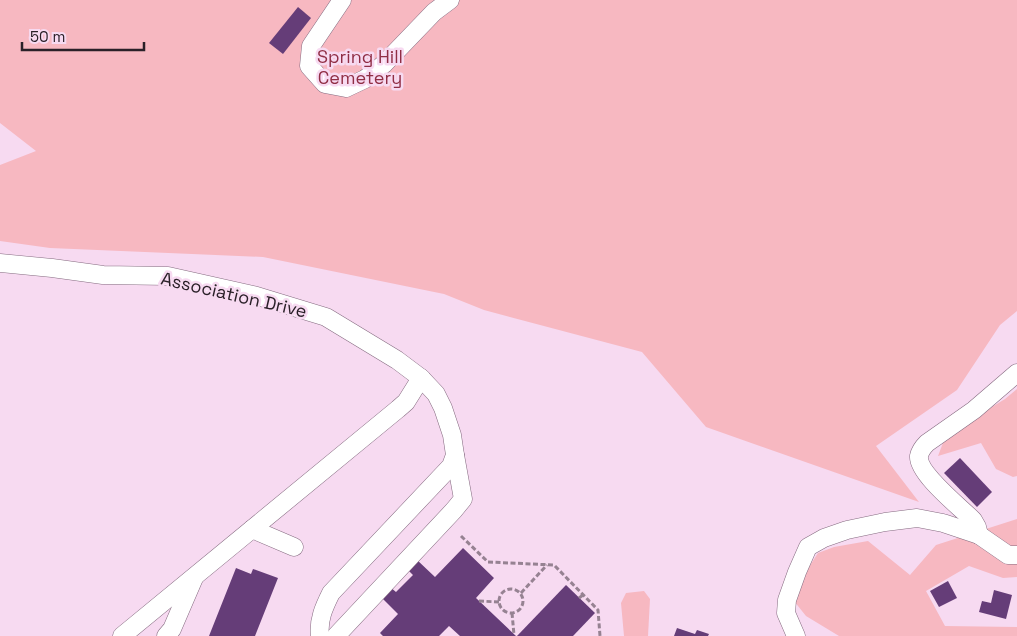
<svg xmlns="http://www.w3.org/2000/svg" width="1017" height="636" font-family="'Space Grotesk',sans-serif">
  <rect width="100%" height="100%" fill="#f7daf1"/>
  <g fill="#f7b8c1">
    <path d="M0 0H1017V311L1000 325 957 390 876 446 919 502 706 427 642 352 484 310 444 294 263 257 50 248 0 241V165L36 151 0 123Z"/>
    <path d="M1017 389V476L1013 477 996 469 981 443 938 456 946 435 1005 399Z"/>
    <path d="M1017 519V577L1003 578 969 566 926 591 945 626 1017 627V636H839L806 616 790 596 818 553 834 547 868 541 910 575 936 545Z"/>
    <path d="M644 591 650 599 648 636H624L621 603 626 593Z"/>
  </g>
  <g fill="#653d78">
    <path d="M298 7 311 18 283 54 269 43Z"/>
    <path d="M960 458 992 492 977 507 944 473Z"/>
    <path d="M463 548 494 578 476 598 516 636H460L449 626 439 636H383L380 633 398 614 381 597 390 587 396 592 413 575 407 569 416 559 435 577Z"/>
    <path d="M236 568 251 574 253 569 278 578 255 636H209Z"/>
    <path d="M948 581 957 598 939 607 930 591Z"/>
    <path d="M566 585 595 613 573 636H517Z"/>
    <path d="M994 590 1012 595 1006 619 979 612 982 601 991 603Z"/>
    <path d="M677 628 695 634 697 630 709 634 708 636H674Z"/>
  </g>
  <g fill="none" stroke-linecap="round" stroke-linejoin="round">
    <defs>
      <g id="minor">
        <path d="M342 0 311 46 309 66 325 84 346 88 365 79 384 64 434 12 450 0"/>
        <path d="M0 263 52 268 103 275 168 276 257 296 326 317 397 360 421 378 436 394 443 408 452 435 455 455 451 466 331 593C324 607 318 620 320 636"/>
        <path d="M252 529 294 547"/>
        <path d="M979 535 977 527 973 520C961 508 917 473 919 456 920 451 923 447 927 443L974 410 1017 373"/>
        <path d="M122 636 398 409 406 402 421 378"/>
        <path d="M166 636 172 629 194 578"/>
        <path d="M336 636 454 510 463 499 455 455"/>
        <path d="M796 636 786 613 787 600 797 572 808 547 824 538 847 530 885 522 917 518 943 523 979 535 1008 555H1017"/>
      </g>
    </defs>
    <use href="#minor" stroke="#856b80" stroke-width="19"/>
    <g stroke="#968292" stroke-width="3" stroke-dasharray="5 2.5" stroke-linecap="butt">
      <path d="M461 536 488 562 554 565 598 610 600 636"/>
      <circle cx="511" cy="601" r="12"/>
      <path d="M521 593 547 565"/>
      <path d="M579 598 583 595"/>
      <path d="M479 601 499 602"/>
      <path d="M512 613 514 635"/>
    </g>
    <use href="#minor" stroke="#fff" stroke-width="18"/>
  </g>
  <g text-anchor="middle" stroke-width="5" stroke-linejoin="round" paint-order="stroke">
    <g font-size="18" fill="#902e45" stroke="#f7daf1">
      <text x="360" y="63">Spring Hill<tspan x="360" dy="21">Cemetery</tspan></text>
    </g>
    <g font-size="18" fill="#2a2028" stroke="#f7daf1">
      <text transform="translate(234 295) rotate(13)" y="6">Association Drive</text>
    </g>
  </g>
  <path d="M22 42v8h122v-8" fill="none" stroke="#2a2028" stroke-width="2.5"/>
  <text x="30" y="42" font-size="15" fill="#2a2028" stroke="#f7daf1" stroke-width="4" paint-order="stroke">50 m</text>
</svg>
